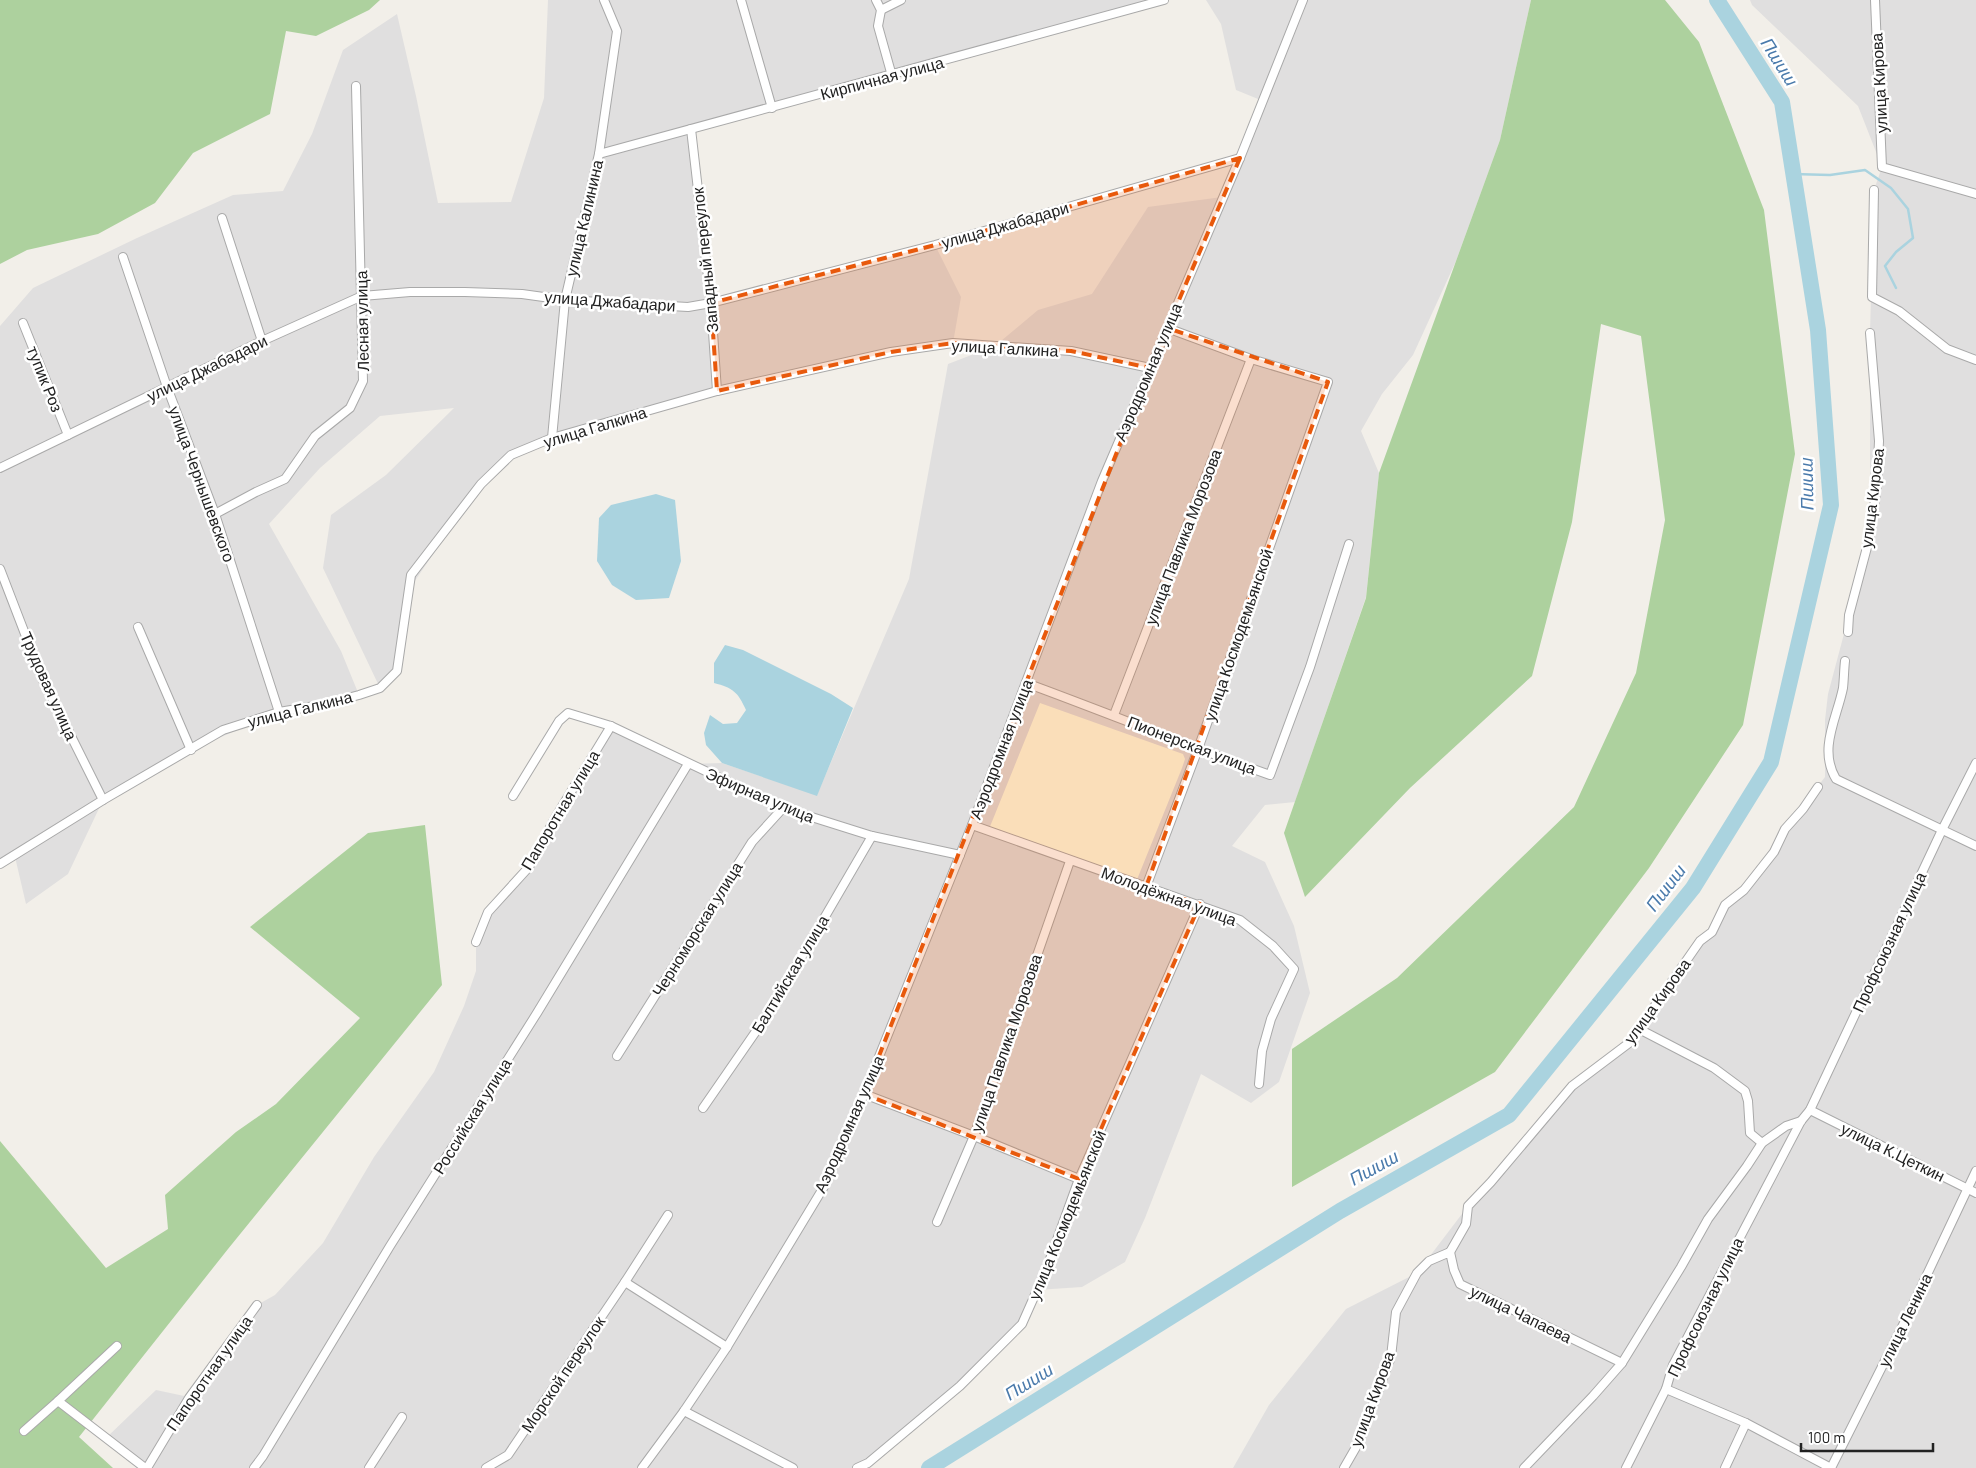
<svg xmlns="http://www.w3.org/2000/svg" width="1976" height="1468" font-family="Barlow,sans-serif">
  <rect width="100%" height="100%" fill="#f2efe9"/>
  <g fill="#e0dfdf">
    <path d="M548 0H1164L692 129 711 303 935 245 961 297 953 343 717 391 519 451 481 484 408 591 400 659 380 688 323 568 331 515 386 475 454 408 380 416 320 468 269 524 341 651 359 695 279 712 191 750 103 800 68 874 26 904 15 857 0 862V326L33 288 137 238 233 195 283 191 312 134 343 50 397 14 416 96 438 203 511 202 544 98Z"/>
    <path d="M1206 0H1531L1500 140 1456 261 1413 355 1382 394 1361 431 1379 473 1366 597 1295 802 1265 805 1232 846 1265 862 1294 926 1310 993 1279 1082 1251 1103 1201 1074 1145 1218 1125 1262 1082 1287 1037 1290 1022 1324 960 1386 857 1468H145L106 1438 156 1390 189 1397 257 1305 275 1295 323 1243 374 1157 434 1072 464 1006 476 971V942L488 912 529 867 611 726 688 764 722 763 817 795 909 579 948 364 995 346 1038 310 1092 294 1148 207 1222 197 1263 101 1236 90 1221 24Z"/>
    <path d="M1750 0H1976V1468H1233L1269 1405 1346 1309 1417 1273 1468 1206 1572 1086 1629 1043 1700 941 1825 777V720L1828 694 1870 536V333L1874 190 1882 167 1858 106 1752 5Z"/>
  </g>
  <path fill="#ffffe5" d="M1040 703 1183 754 1185 759 1182 768 1136 882 989 829Z"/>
  <g fill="#add19e">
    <path d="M0 0H380L369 10 316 36 286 31 270 114 193 153 155 203 98 234 27 250 0 264Z"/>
    <path d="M1531 0H1665L1699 42 1764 210 1795 454 1743 725 1649 868 1495 1072 1292 1187V1049L1397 978 1574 807 1636 673 1665 520 1641 336 1601 324 1572 522 1532 676 1410 788 1305 897 1284 833 1366 598 1379 473 1500 140Z"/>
    <path d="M425 825 442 985 228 1249 79 1437 113 1468H0V1141L106 1268 168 1229 165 1195 236 1132 276 1104 360 1018 250 927 368 833Z"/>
  </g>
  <g fill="#aad3df">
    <path d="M656 494 675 500 681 561 669 598 636 600 612 585 597 561 599 518 611 505Z"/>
    <path d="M725 645 743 650 831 694 853 708 817 796 722 763 706 745 704 733 710 715 723 724 737 723 746 710C738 692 733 688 714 683V663Z"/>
  </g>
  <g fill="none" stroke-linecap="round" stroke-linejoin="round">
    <path stroke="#aad3df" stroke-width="2.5" d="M1793 174 1830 175 1865 170 1891 188 1908 209 1913 238 1896 252 1885 266 1896 288"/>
    <path stroke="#aad3df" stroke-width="16" d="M929 1468 1340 1211 1509 1115 1693 888 1771 762 1831 505 1818 330 1782 102 1717 0"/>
    <defs>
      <g id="street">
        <path d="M741 0 772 108"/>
        <path d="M876 0 881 10 878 26 892 76"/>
        <path d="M1875 0 1882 167 1976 194"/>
        <path d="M881 10 901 0"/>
        <path d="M691 129 711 303 717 391"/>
        <path d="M599 154 1164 0"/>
        <path d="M1874 190 1872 297 1899 311 1947 349 1976 360"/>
        <path d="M222 218 262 341"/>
        <path d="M123 257 167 387 215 514 279 712"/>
        <path d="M23 323 68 435"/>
        <path d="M552 438 565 300 599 154 617 31 604 0"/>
        <path d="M0 468 262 341 362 296 410 292H465L522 294 565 300 688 307 711 303 935 245 1240 158"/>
        <path d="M215 514 256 492 285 479 315 436 350 408 363 381 356 86"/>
        <path d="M0 569 42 678 103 800"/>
        <path d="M138 627 191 750"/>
        <path d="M1848 632 1849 615 1870 536 1877 485 1879 441 1870 333"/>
        <path d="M1845 661C1844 670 1844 679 1843 688 1837 718 1818 749 1836 779L1976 846"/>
        <path d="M1026 683C1108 713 1188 746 1270 775L1310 667 1349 544"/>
        <path d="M1114 715 1251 359"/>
        <path d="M513 796 559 721 568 713 611 726 783 808 872 836 960 855"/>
        <path d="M972 825 1240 920 1273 946 1294 969 1271 1019 1262 1051 1259 1084"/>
        <path d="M0 864 103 800 223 730 279 712 321 705 359 695 380 688 397 671 411 575 481 484 511 455 552 438 717 391 891 352 953 343 1071 351 1150 368"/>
        <path d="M1146 887 1198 749 1328 382 1251 359 1167 328"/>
        <path d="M476 942 488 912 529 867 555 818 611 726"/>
        <path d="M1639 1029 1714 1068 1745 1091 1748 1101 1750 1133 1762 1143"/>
        <path d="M617 1056 752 842 783 808"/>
        <path d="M864 1094 974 1136 1079 1179"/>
        <path d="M703 1108 770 1011 872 836"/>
        <path d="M1810 1110 1976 1193"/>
        <path d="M937 1222 974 1136 1070 861"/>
        <path d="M1450 1252 1466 1224 1468 1206 1491 1182 1572 1086 1629 1043 1700 941 1712 932 1725 905 1744 890 1774 852 1785 829 1803 809 1818 787"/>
        <path d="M625 1282 727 1347"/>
        <path d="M1666 1389 1746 1423 1831 1468"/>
        <path d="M58 1401 145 1468"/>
        <path d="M684 1411 793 1468"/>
        <path d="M24 1431 58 1401 117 1346"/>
        <path d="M147 1468 189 1398 257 1305"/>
        <path d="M254 1468 263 1456 390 1246 537 1013 688 764"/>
        <path d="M369 1468 402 1417"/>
        <path d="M486 1468 508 1455 625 1282 668 1215"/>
        <path d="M642 1468 684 1411 727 1347 825 1185 864 1094 972 825 1102 481 1240 158 1303 0"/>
        <path d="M857 1468 868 1463 960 1386 1022 1324 1046 1270 1079 1179 1200 904"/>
        <path d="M1344 1468 1359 1442 1391 1357 1396 1312 1417 1273 1429 1261 1450 1252 1454 1270 1460 1284 1622 1363"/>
        <path d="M1524 1468 1593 1396 1622 1363 1681 1267 1708 1219 1747 1166 1762 1143 1786 1126 1801 1121"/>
        <path d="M1626 1468 1666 1389 1673 1365 1801 1121 1810 1110 1942 830 1976 763"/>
        <path d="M1725 1468 1746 1423"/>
        <path d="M1831 1468 1906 1319 1976 1171"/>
      </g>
    </defs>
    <use href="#street" stroke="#a9a9a9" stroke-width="10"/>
    <use href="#street" stroke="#fff" stroke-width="8"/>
  </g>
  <path fill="#e8590c" fill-opacity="0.2" stroke="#e8590c" stroke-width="4" stroke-dasharray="10 6" stroke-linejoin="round" d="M1240 158 1167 328 1328 382 1146 887 1200 904 1079 1179 864 1094 1150 368 1071 351 953 343 891 352 717 391 711 303 935 245Z"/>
  <g text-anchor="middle" stroke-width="5" stroke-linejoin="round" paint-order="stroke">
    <g font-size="16" fill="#222" stroke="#fff">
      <text transform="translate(882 78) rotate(-15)" y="6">Кирпичная улица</text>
      <text transform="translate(1879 83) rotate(-93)" y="6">улица Кирова</text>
      <text transform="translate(584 218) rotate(-77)" y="6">улица Калинина</text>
      <text transform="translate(1005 225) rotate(-16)" y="6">улица Джабадари</text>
      <text transform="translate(705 260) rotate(-96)" y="6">Западный переулок</text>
      <text transform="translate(610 301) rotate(4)" y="6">улица Джабадари</text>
      <text transform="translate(362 321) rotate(-91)" y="6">Лесная улица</text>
      <text transform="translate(1005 348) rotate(3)" y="6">улица Галкина</text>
      <text transform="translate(207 368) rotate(-26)" y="6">улица Джабадари</text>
      <text transform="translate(1148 372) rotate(-67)" y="6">Аэродромная улица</text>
      <text transform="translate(45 379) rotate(68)" y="6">тупик Роз</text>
      <text transform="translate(595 427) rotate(-17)" y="6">улица Галкина</text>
      <text transform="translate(202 484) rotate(70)" y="6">улица Чернышевского</text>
      <text transform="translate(1872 498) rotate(-83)" y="6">улица Кирова</text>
      <text transform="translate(1183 537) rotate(-69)" y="6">улица Павлика Морозова</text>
      <text transform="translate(1238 635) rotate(-71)" y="6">улица Космодемьянской</text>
      <text transform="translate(49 686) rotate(66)" y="6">Трудовая улица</text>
      <text transform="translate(300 709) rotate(-14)" y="6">улица Галкина</text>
      <text transform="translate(1192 745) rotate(21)" y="6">Пионерская улица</text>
      <text transform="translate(1001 749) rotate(-69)" y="6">Аэродромная улица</text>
      <text transform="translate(760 795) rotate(23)" y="6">Эфирная улица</text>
      <text transform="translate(560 810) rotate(-59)" y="6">Папоротная улица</text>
      <text transform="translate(1169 896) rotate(20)" y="6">Молодёжная улица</text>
      <text transform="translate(697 929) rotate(-58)" y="6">Черноморская улица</text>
      <text transform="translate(1889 942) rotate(-65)" y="6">Профсоюзная улица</text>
      <text transform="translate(790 974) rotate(-59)" y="6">Балтийская улица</text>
      <text transform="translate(1657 1001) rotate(-54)" y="6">улица Кирова</text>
      <text transform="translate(1006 1043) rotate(-71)" y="6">улица Павлика Морозова</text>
      <text transform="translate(472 1116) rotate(-58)" y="6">Российская улица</text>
      <text transform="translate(849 1124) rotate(-66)" y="6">Аэродромная улица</text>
      <text transform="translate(1893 1152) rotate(26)" y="6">улица К.Цеткин</text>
      <text transform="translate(1067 1215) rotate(-68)" y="6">улица Космодемьянской</text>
      <text transform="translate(1705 1307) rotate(-64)" y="6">Профсоюзная улица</text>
      <text transform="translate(1521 1314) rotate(26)" y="6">улица Чапаева</text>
      <text transform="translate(1905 1320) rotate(-64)" y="6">улица Ленина</text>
      <text transform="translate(209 1373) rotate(-55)" y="6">Папоротная улица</text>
      <text transform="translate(563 1374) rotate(-56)" y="6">Морской переулок</text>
      <text transform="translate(1372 1399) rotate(-70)" y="6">улица Кирова</text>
    </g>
    <g font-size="18" font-style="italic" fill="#4a7aab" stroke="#fff">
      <text transform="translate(1779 62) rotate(58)" y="6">Пшиш</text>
      <text transform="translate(1807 484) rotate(-91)" y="6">Пшиш</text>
      <text transform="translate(1666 888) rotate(-53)" y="6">Пшиш</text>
      <text transform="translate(1374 1168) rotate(-29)" y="6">Пшиш</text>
      <text transform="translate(1029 1382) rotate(-32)" y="6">Пшиш</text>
    </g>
  </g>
  <path d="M1801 1443v8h132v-8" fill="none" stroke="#222222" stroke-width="2.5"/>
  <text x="1808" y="1443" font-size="15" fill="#222222" stroke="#ffffff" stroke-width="4" paint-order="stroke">100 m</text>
</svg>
